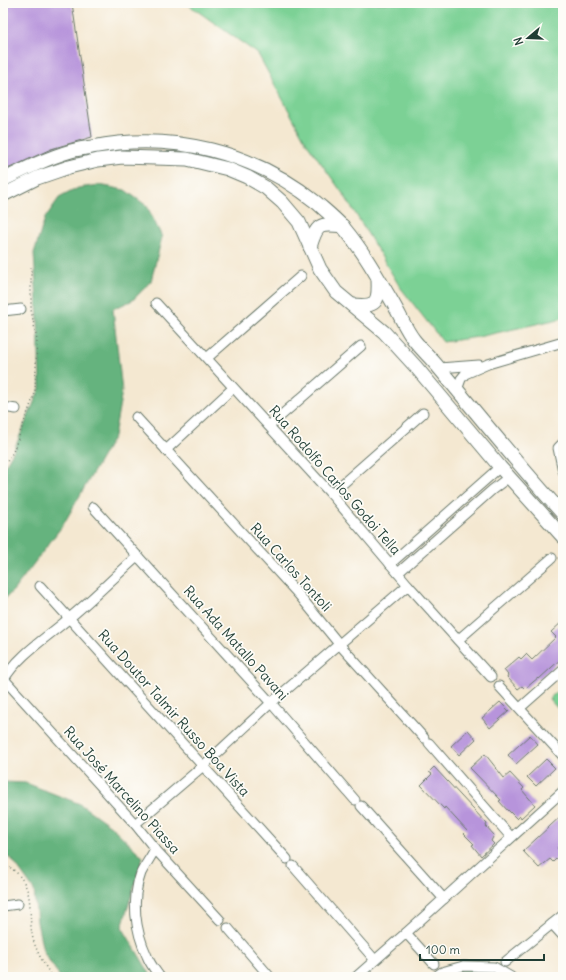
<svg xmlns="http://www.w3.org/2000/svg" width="566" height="980" font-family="Delius,sans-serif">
  <rect width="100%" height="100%" fill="#fdfcf7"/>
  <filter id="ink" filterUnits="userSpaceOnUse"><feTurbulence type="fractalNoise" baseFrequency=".025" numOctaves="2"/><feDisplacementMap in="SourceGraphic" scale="8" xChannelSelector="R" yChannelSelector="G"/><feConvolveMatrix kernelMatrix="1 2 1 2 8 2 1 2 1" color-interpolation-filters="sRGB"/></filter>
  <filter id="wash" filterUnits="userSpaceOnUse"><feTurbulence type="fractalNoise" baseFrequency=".012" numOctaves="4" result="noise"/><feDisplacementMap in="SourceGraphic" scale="16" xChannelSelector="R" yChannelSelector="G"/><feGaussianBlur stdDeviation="0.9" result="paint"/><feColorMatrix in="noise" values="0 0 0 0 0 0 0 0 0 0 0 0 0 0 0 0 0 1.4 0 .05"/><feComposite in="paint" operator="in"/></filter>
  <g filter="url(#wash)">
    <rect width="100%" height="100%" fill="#f4e8d1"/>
    <g fill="#7cd195" stroke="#4e8764">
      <path d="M186 3H563V318L478 337 443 342 400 287 346 198 306 142 258 54Z"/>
      <path d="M563 686V714L549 699Z"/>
    </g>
    <g fill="#65b37e" stroke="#427859">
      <path d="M99 185 125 190 147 206 162 237 151 281 133 300 113 309 122 391 114 436 63 525 13 591 3 601V469L13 452 40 388 38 321 34 253 45 218 59 198 78 188Z"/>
      <path d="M3 782 26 783 80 804 111 826 143 857 122 927 152 977H60L43 951 37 922 34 890 11 858 3 857Z"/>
      <path d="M494 967 511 977H435L442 972Z"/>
    </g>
    <g id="blocks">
      <g fill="#b794db">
        <path d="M3 3H72L92 137 51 149 3 171Z"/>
        <path d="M563 621V657L539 679 538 678 533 682 525 689 522 686 518 689 507 677 508 675 504 670 519 657 521 659 526 654 532 660 556 637 551 632Z"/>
        <path d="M500 702 509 711 490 728 482 718Z"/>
        <path d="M468 730 476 739 459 755 451 746Z"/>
        <path d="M530 735 538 744 516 764 508 755Z"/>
        <path d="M485 754 504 778 510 773 524 788 522 790 535 805 521 818 520 816 517 819 508 810V811L499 801 501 800 470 768Z"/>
        <path d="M546 759 555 768 536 786 527 777Z"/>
        <path d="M434 767 487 824 486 826 494 835 491 841 494 844 481 856 472 845 474 844 464 834 467 831 445 807 444 809 421 785 432 774 429 772Z"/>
        <path d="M563 814V842L557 848 562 853 553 862 550 859 539 868 523 851Z"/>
      </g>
    </g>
  </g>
  <g filter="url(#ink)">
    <use href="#blocks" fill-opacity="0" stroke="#6a796b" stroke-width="1"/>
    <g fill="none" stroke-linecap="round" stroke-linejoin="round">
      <defs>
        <g id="minor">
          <path d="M156 303 331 494 408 585 491 677"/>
          <path d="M3 311 21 309"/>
          <path d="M207 358 301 276"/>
          <path d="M439 368 479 365"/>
          <path d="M457 390 461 379 465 374 488 364 563 342"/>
          <path d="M3 407 16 409"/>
          <path d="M136 417 299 595 339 644 424 738"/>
          <path d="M269 426 361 346"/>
          <path d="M563 443 558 448 563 471"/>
          <path d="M166 450 233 388"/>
          <path d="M331 494 423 413"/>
          <path d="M93 507 271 703 355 800"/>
          <path d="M390 564 500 467"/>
          <path d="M398 573 492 490 509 477"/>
          <path d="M40 586 287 859"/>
          <path d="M458 640 552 558"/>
          <path d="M4 679 135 824 155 849 220 920"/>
          <path d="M3 681C17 656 46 638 67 620 92 600 114 577 138 556"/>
          <path d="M499 686 563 756"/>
          <path d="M520 708 563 670"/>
          <path d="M429 743 511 837"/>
          <path d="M361 806 444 899"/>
          <path d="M135 824 203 766 271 703 408 585"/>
          <path d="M155 849C151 857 145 865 141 873 131 900 135 930 147 956 150 964 155 970 160 977"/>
          <path d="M293 866 375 960"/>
          <path d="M3 906 18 904"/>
          <path d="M552 924 563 936"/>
          <path d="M228 928 270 977"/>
          <path d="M406 933 434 964"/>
          <path d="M505 962 563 915"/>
          <path d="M356 977 406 933 563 791"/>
          <path d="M435 977 442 972 463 966 494 967 511 977"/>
        </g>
        <g id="secondary">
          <path d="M3 180C25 169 47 158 71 151 78 149 85 148 92 147 172 131 254 152 317 203 326 211 336 219 344 228 364 252 379 279 394 305 401 317 406 330 414 340 422 350 431 358 439 368 480 417 520 467 563 514"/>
          <path d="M3 195 37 178 69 167 98 160 122 157 187 159 228 169 247 177 266 188 282 202 299 222 320 269 336 292 384 332 416 367 500 467 563 537"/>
          <path d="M310 247C317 224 319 223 343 226"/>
          <path d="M352 305C377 307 379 303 378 279"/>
        </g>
      </defs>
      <use href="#minor" stroke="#6a796b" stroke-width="11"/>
      <use href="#secondary" stroke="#6a796b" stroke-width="15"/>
      <g stroke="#6a796b" stroke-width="1.5" stroke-dasharray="1 3" stroke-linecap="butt">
        <path d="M3 468 13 452 35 393 37 340 31 310V267"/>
        <path d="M3 865C9 866 11 868 16 872 36 892 27 914 33 939 37 953 44 964 52 977"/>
      </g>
      <use href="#minor" stroke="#fff" stroke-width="9"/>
      <use href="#secondary" stroke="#fff" stroke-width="13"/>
    </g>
  </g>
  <g text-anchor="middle" stroke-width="3.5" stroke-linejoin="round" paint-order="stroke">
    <g font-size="14" fill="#1f3d34" stroke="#fdfcf7">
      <text transform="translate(335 480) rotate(49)" y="5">Rua Rodolfo Carlos Godoi Tella</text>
      <text transform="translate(291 567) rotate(48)" y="5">Rua Carlos Tontoli</text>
      <text transform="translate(236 643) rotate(48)" y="5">Rua Ada Matallo Pavani</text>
      <text transform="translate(174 713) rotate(48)" y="5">Rua Doutor Talmir Russo Boa Vista</text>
      <text transform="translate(122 790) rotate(48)" y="5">Rua José Marcelino Piassa</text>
    </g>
  </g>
  <rect width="566" height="980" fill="none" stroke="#fdfcf7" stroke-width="16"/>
  <g transform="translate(528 38) rotate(251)" stroke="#fdfcf7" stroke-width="3" paint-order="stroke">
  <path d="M0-3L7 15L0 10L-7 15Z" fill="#1f3d34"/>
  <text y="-6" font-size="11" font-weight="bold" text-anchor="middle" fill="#1f3d34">N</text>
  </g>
  <path d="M420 954v6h124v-6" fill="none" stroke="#1f3d34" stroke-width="2"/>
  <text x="426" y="954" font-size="12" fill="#1f3d34" stroke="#fdfcf7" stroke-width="3" paint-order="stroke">100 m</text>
</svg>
